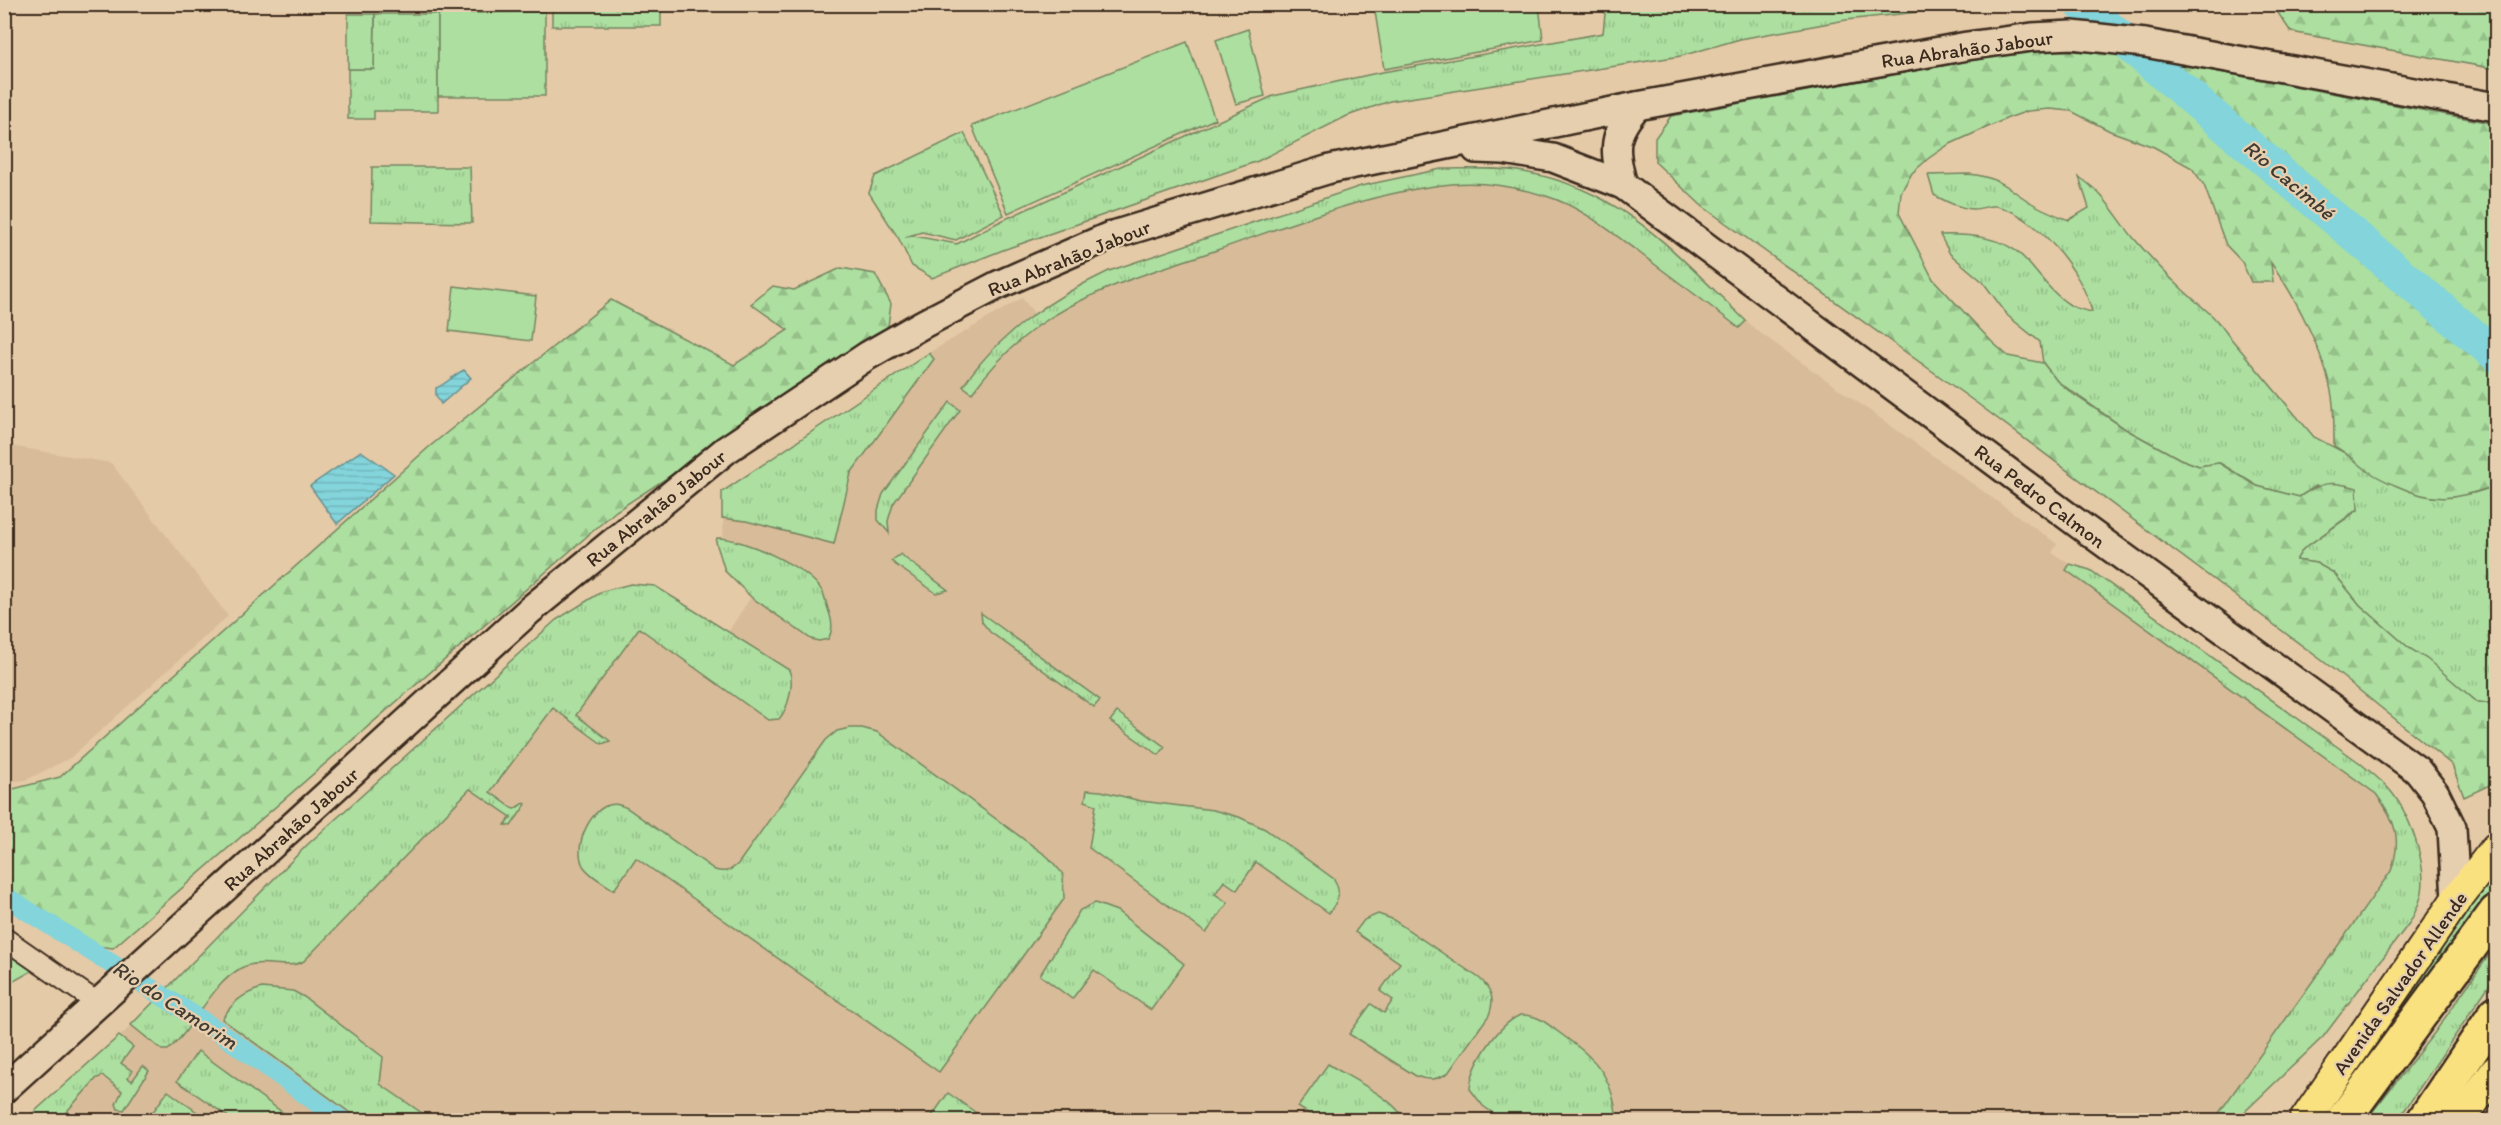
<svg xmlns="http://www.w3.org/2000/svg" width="2501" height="1125" font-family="Itim,sans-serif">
  <defs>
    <pattern id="grass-tufts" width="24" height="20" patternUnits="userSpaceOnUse" patternTransform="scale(1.5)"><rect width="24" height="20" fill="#acdfa0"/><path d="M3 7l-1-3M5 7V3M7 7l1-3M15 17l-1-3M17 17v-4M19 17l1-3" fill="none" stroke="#95c089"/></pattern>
    <pattern id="forest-firs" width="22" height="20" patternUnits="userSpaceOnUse" patternTransform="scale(1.5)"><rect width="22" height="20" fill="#acdfa0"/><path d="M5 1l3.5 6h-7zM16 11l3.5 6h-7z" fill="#95c089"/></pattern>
    <pattern id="water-rules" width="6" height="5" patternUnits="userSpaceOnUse" patternTransform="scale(1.5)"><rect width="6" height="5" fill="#83d4db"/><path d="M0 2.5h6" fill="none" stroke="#72b6bc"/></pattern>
  </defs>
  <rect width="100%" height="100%" fill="#e5caa7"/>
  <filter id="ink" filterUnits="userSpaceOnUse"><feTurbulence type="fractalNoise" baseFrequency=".0167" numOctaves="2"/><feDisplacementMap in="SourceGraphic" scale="12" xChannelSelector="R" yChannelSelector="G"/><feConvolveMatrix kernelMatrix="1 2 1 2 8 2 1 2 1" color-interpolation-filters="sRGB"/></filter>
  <g filter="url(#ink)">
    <g fill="#d8bb98">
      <path d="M1441 169 1523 172 1560 181 1595 195 1628 214 1665 241 1756 330 2057 544 2052 553 2070 564 2090 570 2360 763 2389 789 2407 819 2420 856 2423 877 2418 908 2410 922 2323 1037 2297 1064 2214 1120H25L126 1031 307 845 556 620 603 591 631 584 655 586 728 632 751 597 725 571 722 492 929 353 1022 298 1034 313 1073 288 1109 271 1361 186Z"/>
      <path d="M4 445 111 463 228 616 70 758 26 780 5 782Z"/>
    </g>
    <g fill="url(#grass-tufts)" stroke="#74845f" stroke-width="1.5">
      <rect x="552" y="5" width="109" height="21"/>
      <path d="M1606 5H1981L1846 20 1740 39 1681 56 1390 101 1347 116 1258 161 1003 250 932 278 912 266 899 239 869 193 875 176 964 133 1004 215 956 240 922 232 905 237 914 236 957 244 999 222 1273 96 1377 73 1603 33Z"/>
      <path d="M2097 5H2214L2212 11Z"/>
      <path d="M375 14H438V111H374V119H348V69H374Z"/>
      <path d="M372 167H470L472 223 371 221Z"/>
      <path d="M1441 169C1468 169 1497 167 1524 172 1623 189 1677 255 1746 321L1739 328C1707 303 1674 279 1641 254 1611 232 1582 207 1546 196 1516 187 1482 181 1452 184 1370 192 1294 223 1217 250 1156 271 1091 288 1038 326 1012 345 991 367 972 393L963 386C999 333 1052 298 1109 271L1361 186Z"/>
      <path d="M1970 174C2004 179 2004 186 2030 202 2042 210 2056 215 2069 220L2089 208 2079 177C2109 197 2115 217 2137 242 2151 258 2167 275 2182 289 2200 306 2214 314 2228 335L2314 437 2353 457 2368 471 2474 493 2496 486V704L2477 702 2427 660 2409 648 2360 605 2334 573 2316 563 2295 560 2303 549 2358 510 2316 486 2299 497 2257 486 2220 463 2199 466 2180 459 2127 430 2057 381 2043 363 2040 342 2008 316 1983 282 1950 254 1940 235C1968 234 2003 236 2024 258 2038 273 2051 293 2070 305 2076 309 2085 310 2092 312 2083 273 2037 215 1996 206 1989 205 1981 209 1973 209 1959 208 1947 202 1934 195L1928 175Z"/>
      <path d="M929 353 934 359 851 473 834 544 746 521 722 518V492Z"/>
      <path d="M950 402 960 410 893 504 888 521 889 533 878 520V510L883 494Z"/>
      <path d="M717 538C743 538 809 568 822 591 825 596 826 603 828 609 832 620 834 629 828 639L819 641 811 639 751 597 725 571 716 542Z"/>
      <path d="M901 554 905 558 948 590 936 593 896 565 891 561Z"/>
      <path d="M2070 564 2090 570 2360 763C2369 771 2380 779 2388 788 2409 811 2427 862 2422 892 2420 903 2415 913 2410 922L2323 1037 2236 1120H2214L2391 871C2402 840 2396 820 2376 794L2066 570Z"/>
      <path d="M631 584 655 586 789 670C795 683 788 709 779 719L768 720 639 628 576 715 610 741 602 744 553 708 490 792 514 809 524 803 526 804 511 826 505 825 511 817 470 789 304 961C287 971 261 957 241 968 208 987 196 1027 168 1050H162L131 1025 307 845 556 620 603 591Z"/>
      <path d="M981 613 1100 700 1094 707 990 632 982 622Z"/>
      <path d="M1117 712 1165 747 1159 755 1110 721Z"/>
      <path d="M850 728H862L877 732 1048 857 1063 874 1064 899 939 1072 636 858 614 890C604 883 591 877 584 867 572 849 589 810 609 805 616 803 620 805 627 808L715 870C725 873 730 871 738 864L826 740 837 731Z"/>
      <path d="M1087 790 1101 791 1141 801 1213 810 1239 817 1265 829 1334 879C1342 893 1338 901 1329 913L1256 862 1237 890 1224 881 1215 894 1228 903 1206 933 1089 848 1096 805 1085 801Z"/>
      <path d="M2496 872V893L2423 996 2327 1120H2317Z"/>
      <path d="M1095 903 1117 911 1184 964 1151 1010 1094 970 1072 999 1040 975 1080 910Z"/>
      <path d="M1378 914 1392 919 1479 978C1492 989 1495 1000 1489 1015L1448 1073C1437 1080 1428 1081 1416 1076L1349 1034 1371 1004 1384 1013 1393 1000 1380 991 1400 963 1355 932 1364 920Z"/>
      <path d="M2496 945V975L2398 1120H2366L2435 1032Z"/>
      <path d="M262 988 293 991 304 997 383 1057 380 1084 432 1120H360L222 1019C233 1002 242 994 262 988Z"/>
      <path d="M1520 1015C1536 1014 1545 1022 1557 1031 1594 1058 1612 1072 1617 1120H1503L1483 1106 1470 1089C1471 1065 1498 1025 1520 1015Z"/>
      <path d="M119 1036 133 1047 121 1063 132 1071 128 1078 132 1081 143 1066 149 1071 124 1110 118 1109 116 1104 122 1091 103 1076 97 1078 59 1120H25Z"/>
      <path d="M198 1051 293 1120H233L177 1081Z"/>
      <path d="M1328 1064C1348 1077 1396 1099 1404 1120H1319L1298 1107Z"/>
      <path d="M168 1091 208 1120H147Z"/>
      <path d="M948 1093 985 1119 984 1120H929Z"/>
    </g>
    <g fill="url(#forest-firs)" stroke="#74845f" stroke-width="1.5">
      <path d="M2276 5H2496V69L2291 32 2278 13Z"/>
      <path d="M2058 50 2128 55 2496 124V486C2455 498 2438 505 2397 486 2387 482 2377 477 2368 471 2356 462 2347 453 2334 446 2334 432 2334 418 2333 404 2329 362 2296 297 2271 263L2273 282H2251L2242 262 2226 245 2204 185 2192 168 2154 147 2110 131 2071 111 2050 109 2028 111 2008 118 1948 145 1929 158 1912 173 1901 192 1899 213 1933 279 1992 342 2008 356 2043 363 2057 381 2073 394 2127 430 2180 459 2199 466 2219 463 2257 486 2299 497C2322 482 2330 480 2357 488L2358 509 2303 549 2296 560 2316 563 2334 573 2360 605 2409 648 2427 659 2477 702 2496 704V778L2490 785 2464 797 2452 765 2328 665 1978 404 1702 206 1655 162V138L1671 116 2000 55Z"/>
      <path d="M841 268 875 274 891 304 888 326 858 358 762 416 616 511 113 948 80 944 5 892V791L60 777 429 447 611 300 734 365 788 330 751 304 773 286 794 290Z"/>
      <path d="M4 943 39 967 5 986H4Z"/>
    </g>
    <g fill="#acdfa0" stroke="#74845f" stroke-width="1.5">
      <path d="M1374 5H1539L1543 40 1384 69Z"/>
      <path d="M545 11V96H438V14Z"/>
      <path d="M348 14H375L374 69H348Z"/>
      <path d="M1248 29 1265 96 1236 104 1216 40Z"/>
      <path d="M1187 42 1215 119 1008 213 972 126Z"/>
      <path d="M454 286 536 296 531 341 449 331Z"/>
    </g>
    <g fill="url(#water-rules)" stroke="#66908f" stroke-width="1.5">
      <path d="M464 370 471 378 441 404 436 395V388C447 384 453 375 464 370Z"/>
      <path d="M361 451 394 474 337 524 310 486Z"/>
    </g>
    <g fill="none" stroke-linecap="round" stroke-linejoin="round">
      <path stroke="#83d4db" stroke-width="20" d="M4 896 218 1031 341 1120"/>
      <path stroke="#83d4db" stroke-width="34" d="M2081 4 2496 355"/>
      <defs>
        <path id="street" d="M4 938 99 1004"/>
        <g id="secondary">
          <path d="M1476 149 1503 150 1553 158 1623 185 2081 526 2417 770 2435 793 2452 828 2456 900"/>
          <path d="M1623 185C1613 149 1612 135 1637 106"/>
          <path d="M4 1089 530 610 726 450 867 356 923 324 998 285 1110 236 1330 169 1637 106 1967 46 2032 37 2072 35 2145 43 2496 107"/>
        </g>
        <g id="primary">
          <path d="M2305 1120 2456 900 2496 848"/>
          <path d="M2460 1120 2496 1071"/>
        </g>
        <g id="highway">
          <path d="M2343 1120 2496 912"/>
          <path d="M2424 1120 2496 1013"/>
        </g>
      </defs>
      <use href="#street" stroke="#3b2a1e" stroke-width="24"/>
      <use href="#secondary" stroke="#3b2a1e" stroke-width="32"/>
      <use href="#primary" stroke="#3b2a1e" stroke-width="34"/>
      <use href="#highway" stroke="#3b2a1e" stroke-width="38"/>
      <use href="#street" stroke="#e6cfaf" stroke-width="20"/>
      <use href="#secondary" stroke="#e6cfaf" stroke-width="27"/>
      <use href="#primary" stroke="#fae180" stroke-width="30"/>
      <use href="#highway" stroke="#fae180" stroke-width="33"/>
    </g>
  </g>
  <g text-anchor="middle" stroke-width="4.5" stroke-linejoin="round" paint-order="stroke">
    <g font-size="20" fill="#3b2a1e" stroke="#e6cfaf">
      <text transform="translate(1967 49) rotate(-8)" y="7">Rua Abrahão Jabour</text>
      <text transform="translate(1069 258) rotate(-22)" y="7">Rua Abrahão Jabour</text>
      <text transform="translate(2040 496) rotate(37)" y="7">Rua Pedro Calmon</text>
      <text transform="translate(656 508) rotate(-39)" y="7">Rua Abrahão Jabour</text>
      <text transform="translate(291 829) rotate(-42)" y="7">Rua Abrahão Jabour</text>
      <text transform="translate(2400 983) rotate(-55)" y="7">Avenida Salvador Allende</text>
    </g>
    <g font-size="21" font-style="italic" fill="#423b31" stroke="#e6cfaf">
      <text transform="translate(2289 180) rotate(40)" y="7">Rio Cacimbé</text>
      <text transform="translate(175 1005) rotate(33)" y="7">Rio do Camorim</text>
    </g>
  </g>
  <rect width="2501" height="1125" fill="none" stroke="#e6cfaf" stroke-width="24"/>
  <rect x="12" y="12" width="2477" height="1101" fill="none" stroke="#3b2a1e" stroke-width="2" filter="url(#ink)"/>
</svg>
